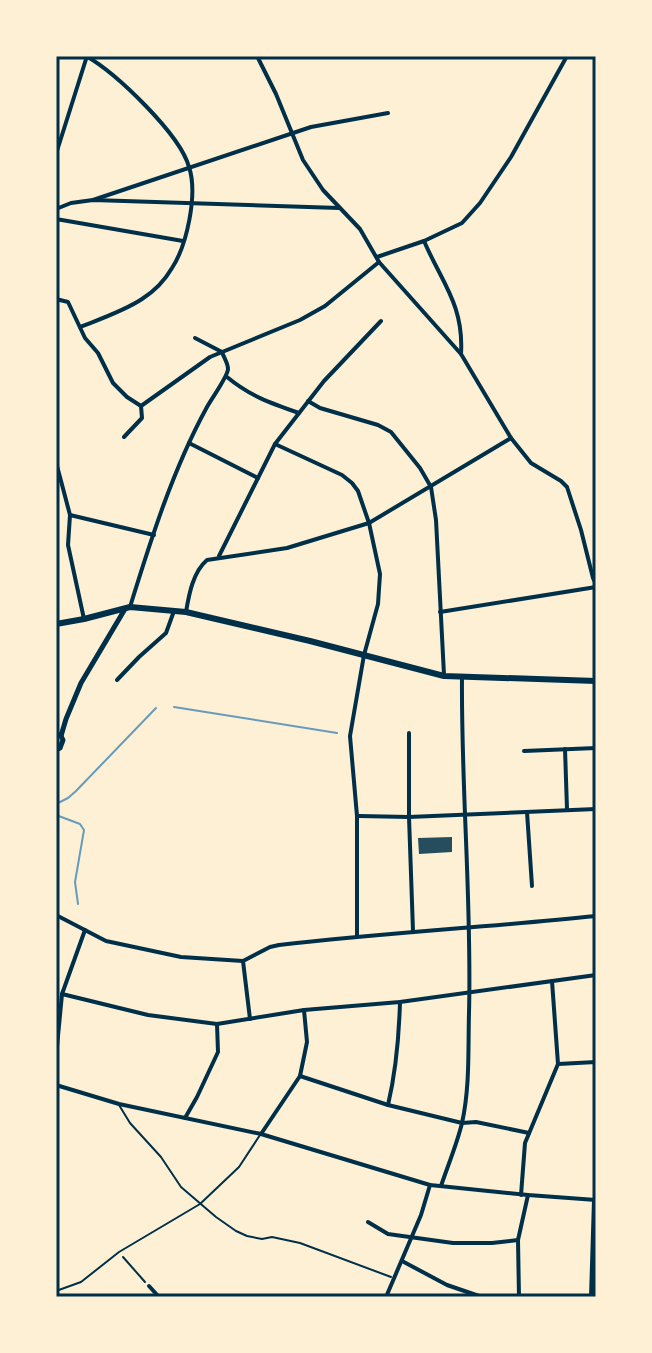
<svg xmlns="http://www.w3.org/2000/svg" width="652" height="1353" font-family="Signika,sans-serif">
  <rect width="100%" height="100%" fill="#fdf0d5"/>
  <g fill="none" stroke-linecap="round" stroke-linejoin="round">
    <g stroke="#669bbc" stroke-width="2">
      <path d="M174 707 337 733"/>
      <path d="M56 804 68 798 76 791 156 708"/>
      <path d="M56 815 80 824 84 830 75 882 78 904"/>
    </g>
  </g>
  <path fill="#264d5e" d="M452 837V852L419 854 418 838Z"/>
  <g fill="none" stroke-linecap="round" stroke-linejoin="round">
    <path stroke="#003049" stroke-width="2" d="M123 1257 145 1282"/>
    <g stroke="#003049" stroke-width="2">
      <path d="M119 1105 130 1123 161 1157 181 1187 216 1217 236 1231 247 1236 262 1239 272 1237 300 1243 391 1277"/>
      <path d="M56 1291 81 1282 119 1252 200 1204 239 1167 260 1135"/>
    </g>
    <g stroke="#003049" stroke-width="4">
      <path d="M257 56 276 94 303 160 323 190 360 229 379 262 461 354 511 438 531 463 561 481 567 487 581 530 593 578 596 584"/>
      <path d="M56 154 87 56"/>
      <path d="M93 200 311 127 388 113"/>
      <path d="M56 209 71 203 93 200 339 208"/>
      <path d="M56 219 183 241"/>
      <path d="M424 241C442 283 464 305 461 354"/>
      <path d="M377 257 424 241 462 223 480 203 511 157 567 56"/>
      <path d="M56 299 68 302 85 338 98 353 113 383 127 397 141 406"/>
      <path d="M80 327C100 319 124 311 142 299 153 292 165 280 172 268 187 245 198 194 189 167 180 134 116 73 86 56"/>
      <path d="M195 338 222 352"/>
      <path d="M227 377C250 396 270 403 299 413"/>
      <path d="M308 401 320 408 378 425 391 432 420 468 431 487 436 520 444 675"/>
      <path d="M124 437 142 418 141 406 210 357 300 320 325 306 379 262"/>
      <path d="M189 443 258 478"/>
      <path d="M275 444 342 475 352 483 358 491 369 523 380 574 378 604 364 655 350 736 357 816V936"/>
      <path d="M56 462 70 515 68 545 84 619"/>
      <path d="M70 515 154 535"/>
      <path d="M219 556 275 444 324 381 381 321"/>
      <path d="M130 607C151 539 173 469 207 407 212 398 228 376 228 369 228 363 224 358 222 352"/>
      <path d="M186 612C189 594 193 572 207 560L287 548 369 523 511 438"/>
      <path d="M440 612 596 587"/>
      <path d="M117 680 139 657 166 633 174 611"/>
      <path d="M409 733V817L413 931"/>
      <path d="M565 749 567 809"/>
      <path d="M524 751 596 748"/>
      <path d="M527 812 532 886"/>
      <path d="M359 816 409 817 596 809"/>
      <path d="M56 915 106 941 181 957 243 961 270 947 279 945C384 933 490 927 596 916"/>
      <path d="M243 961 250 1019"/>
      <path d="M62 994 148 1015 217 1024 304 1010 400 1002 596 975"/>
      <path d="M56 1057 62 994 85 930"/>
      <path d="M558 1064 596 1062"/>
      <path d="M300 1076 388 1105 462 1123 476 1122 529 1133"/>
      <path d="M56 1085 119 1104 261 1134 430 1185 528 1195 596 1200"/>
      <path d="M388 1105C396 1071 399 1037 400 1002"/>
      <path d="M185 1118 197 1097 218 1052 217 1024"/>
      <path d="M261 1134 300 1076 307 1042 304 1010"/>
      <path d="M441 1186C448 1165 457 1144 462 1123 470 1087 468 1049 469 1013 472 902 461 790 462 678"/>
      <path d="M521 1195 525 1143 558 1064 552 981"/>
      <path d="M368 1222 388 1234 453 1243H492L518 1240"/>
      <path d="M402 1261 447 1285 482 1297"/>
      <path d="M149 1286 159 1297"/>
      <path d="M386 1297 421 1215 430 1185"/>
      <path d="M519 1297 518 1240 528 1195"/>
      <path d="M591 1297 594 1200"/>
    </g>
    <g stroke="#003049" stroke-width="5">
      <path d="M56 733 61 736 63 740 60 748 56 750"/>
      <path d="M61 736 66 719 81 683 125 609"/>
    </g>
    <path stroke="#003049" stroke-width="6" d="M56 624 84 619 130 607 186 612 310 641 444 676 596 681"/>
  </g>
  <rect width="652" height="1353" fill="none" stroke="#fdf0d5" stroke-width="116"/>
  <rect x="58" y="58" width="536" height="1237" fill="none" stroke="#003049" stroke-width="3"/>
</svg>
